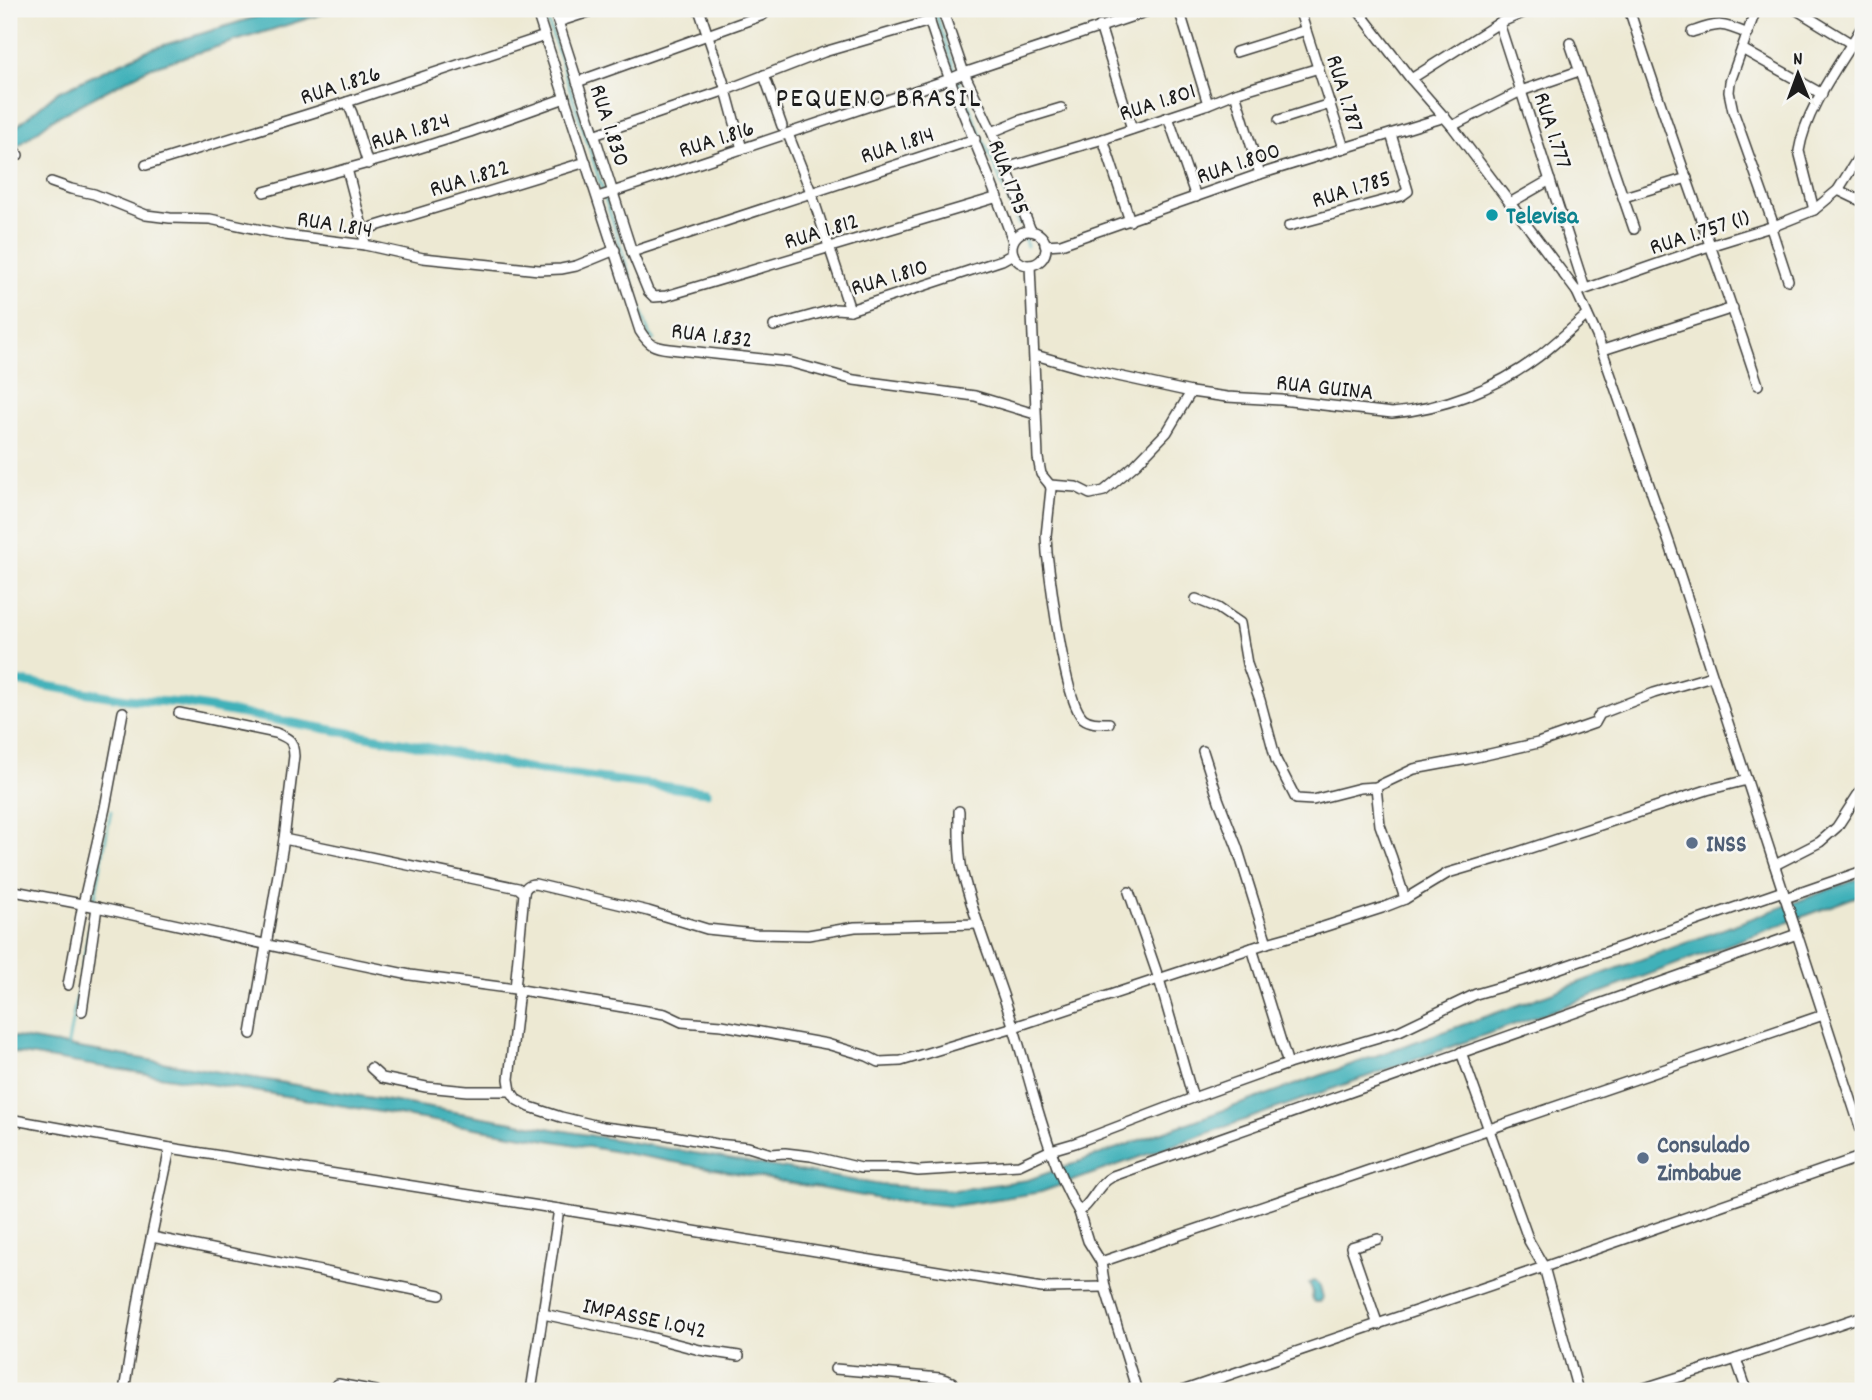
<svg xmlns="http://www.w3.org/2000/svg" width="1872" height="1400" font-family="Dekko,sans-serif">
  <rect width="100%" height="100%" fill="#f6f6f2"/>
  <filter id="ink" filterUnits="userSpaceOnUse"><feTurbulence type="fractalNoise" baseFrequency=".0143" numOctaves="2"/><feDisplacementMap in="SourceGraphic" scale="14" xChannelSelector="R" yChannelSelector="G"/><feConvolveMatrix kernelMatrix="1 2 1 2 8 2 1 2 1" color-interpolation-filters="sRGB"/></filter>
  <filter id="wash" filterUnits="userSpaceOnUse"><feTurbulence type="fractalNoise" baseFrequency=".00686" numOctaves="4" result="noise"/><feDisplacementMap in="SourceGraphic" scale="28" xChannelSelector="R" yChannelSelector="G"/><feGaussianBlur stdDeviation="1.57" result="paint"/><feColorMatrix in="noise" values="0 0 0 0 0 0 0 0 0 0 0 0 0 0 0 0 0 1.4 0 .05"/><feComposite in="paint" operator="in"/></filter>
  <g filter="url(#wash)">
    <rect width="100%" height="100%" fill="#ede9d3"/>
    <g fill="#41b1b9" stroke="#2e666a" stroke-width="2">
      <path d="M282 9H338L149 68 53 119 9 153V133L56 93 148 50Z"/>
      <path d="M1863 877V894L1541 1015 1041 1192 953 1206 880 1199 613 1151 297 1098 9 1052V1036L881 1185 955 1190 1028 1180 1524 1003Z"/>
      <path d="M1313 1281 1317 1282 1320 1286 1323 1298 1320 1302H1315L1312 1298 1313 1292 1309 1284Z"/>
    </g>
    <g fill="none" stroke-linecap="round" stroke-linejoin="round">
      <g stroke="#41b1b9" stroke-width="2.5">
        <path d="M544 9 603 191"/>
        <path d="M934 9 956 73"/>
        <path d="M958 80 1019 225"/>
        <path d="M605 198 649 334 654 340"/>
        <path d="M1024 238 1027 246"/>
        <path d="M67 1049 111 811"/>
      </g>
      <path stroke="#41b1b9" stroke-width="9" d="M9 680 127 699 181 703 406 743 535 770 707 792"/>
    </g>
  </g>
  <g filter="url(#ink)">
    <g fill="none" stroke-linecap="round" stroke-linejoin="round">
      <defs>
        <g id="minor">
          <path d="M536 9 640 331C649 345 653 347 670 349L789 362 854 380 975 396 1035 414"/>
          <path d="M554 9 632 252 648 291 654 297 666 296 998 197"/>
          <path d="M699 9 726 90 742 149"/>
          <path d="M926 9C949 88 986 163 1013 241"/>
          <path d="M942 9 964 73 992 132 1031 231"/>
          <path d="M1179 9 1208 104"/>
          <path d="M1299 9 1344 148"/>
          <path d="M1357 9 1411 79 1452 126 1577 292 1597 336 1670 545 1863 1136"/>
          <path d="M1629 9C1669 135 1717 259 1758 385"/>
          <path d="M1756 9 1730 82 1729 92 1733 111 1774 226"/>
          <path d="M1795 9 1852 44"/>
          <path d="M558 22 598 9"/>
          <path d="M1499 23 1585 289"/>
          <path d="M1100 26 1132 129"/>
          <path d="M1692 32C1719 23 1721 22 1748 34"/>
          <path d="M1570 43 1634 229"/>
          <path d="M1742 49 1822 94"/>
          <path d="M1236 52 1306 30"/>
          <path d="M764 75 782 126"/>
          <path d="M1411 79 1499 23 1532 9"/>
          <path d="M577 82 763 15 766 12 765 9"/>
          <path d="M1235 93 1260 174"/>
          <path d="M347 102 352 113 368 164"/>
          <path d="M1168 117 1196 197"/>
          <path d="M1279 120 1330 104"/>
          <path d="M1452 126 1521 91 1579 71"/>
          <path d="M992 132 1021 120 1061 108"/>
          <path d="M788 134 811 192 850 310"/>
          <path d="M594 135 726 90 824 52 930 21"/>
          <path d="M1103 139 1130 221"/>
          <path d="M9 144 18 155"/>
          <path d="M146 165 347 102 545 36"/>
          <path d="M1006 168 1103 139 1208 104 1235 93 1319 68"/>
          <path d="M347 169 363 230 365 245"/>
          <path d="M51 182 71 189 94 194 146 215 170 218 210 219 285 235 365 245 423 258 539 270 561 269 576 266 615 250"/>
          <path d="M1838 190 1863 202"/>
          <path d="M264 192 404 153 470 132 565 98"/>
          <path d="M598 197 950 79 964 73 1154 9"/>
          <path d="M1624 197 1687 178"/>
          <path d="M1510 203 1550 180"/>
          <path d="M1814 210 1799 151C1806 107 1841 63 1863 25"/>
          <path d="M1289 226 1401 196 1408 191 1391 134"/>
          <path d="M1771 228 1788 280"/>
          <path d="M363 230 586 162"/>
          <circle cx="1029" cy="248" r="17"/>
          <path d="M1045 245 1061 244 1260 174 1445 117"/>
          <path d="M632 252 975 139"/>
          <path d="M1030 265 1038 458 1041 474 1050 485 1051 489 1046 536 1047 553C1051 583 1064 701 1083 718 1091 724 1100 723 1109 723"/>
          <path d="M1577 292 1709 246 1774 226 1814 210 1838 190 1863 150"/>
          <path d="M774 326 835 309 850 310 1002 260 1013 254"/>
          <path d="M1603 350 1733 308"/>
          <path d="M1035 355 1081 368 1191 392 1227 397 1281 400 1392 413C1442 409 1497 388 1538 357 1555 344 1571 329 1587 315"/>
          <path d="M1050 485 1076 487 1090 494 1104 491 1136 464 1167 432 1191 392"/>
          <path d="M1196 599 1218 608 1240 623 1247 664 1260 700 1276 760 1296 799 1313 800 1360 788 1376 787 1414 769 1468 759 1538 743 1595 723 1600 714 1654 693 1712 676"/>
          <path d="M179 713 276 733C290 739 293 740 294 756L284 839 251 1034"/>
          <path d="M1203 751 1219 801 1237 847 1267 943"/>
          <path d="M1376 787 1380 825 1392 858 1405 899"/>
          <path d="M959 811C959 830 958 851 962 870 975 925 999 977 1015 1032 1033 1089 1048 1161 1079 1212"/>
          <path d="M284 839 518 888 524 893 515 989"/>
          <path d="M1775 865 1820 842 1837 827 1863 787"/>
          <path d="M9 890 92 906 332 959 410 975 515 989 665 1014 682 1022 722 1025 827 1044 867 1056 879 1062 901 1061 1014 1027 1267 943 1317 929 1382 908 1405 899 1448 873 1509 855 1707 790 1747 780"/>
          <path d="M1129 892 1159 979 1193 1098"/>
          <path d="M524 893C525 887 529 884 535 884L648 911 707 929 755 934 808 935 855 927 978 924"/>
          <path d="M1785 898 1863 871"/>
          <path d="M1252 948 1288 1064"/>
          <path d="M68 985 83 904 105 808 123 712"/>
          <path d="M519 990 509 1079 511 1091 517 1100 530 1107 561 1117 603 1127 662 1134 717 1144 748 1147 771 1154 785 1153 811 1156 861 1168H898L918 1171 1019 1165 1051 1150 1075 1143 1193 1098 1288 1064 1399 1031 1476 994 1528 979 1783 891"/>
          <path d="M82 1011 97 907"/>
          <path d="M1461 1052 1529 1241 1544 1267 1578 1391"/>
          <path d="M371 1068 382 1078 426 1087 467 1091H511"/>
          <path d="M9 1119 170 1148 559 1209 1042 1288 1105 1287"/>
          <path d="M152 1237 440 1295"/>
          <path d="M1101 1262 1823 1015"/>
          <path d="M543 1314 642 1335 700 1350 739 1356"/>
          <path d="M1378 1325 1351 1247 1378 1239"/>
          <path d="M1736 1359 1747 1391"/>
          <path d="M835 1369 940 1378 952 1382 956 1391"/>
          <path d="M124 1391 141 1286 170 1148"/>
          <path d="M330 1391 338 1384 376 1391"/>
          <path d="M531 1391 559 1209"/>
          <path d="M1137 1391 1105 1287 1101 1262 1088 1241 1079 1212C1095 1200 1095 1186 1113 1176L1797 934"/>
          <path d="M1182 1391 1544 1267 1863 1156"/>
          <path d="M1635 1391 1736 1359 1863 1316"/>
        </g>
      </defs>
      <use href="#minor" stroke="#3b3b37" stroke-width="12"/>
      <use href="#minor" stroke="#fff" stroke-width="9"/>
    </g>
  </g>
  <circle fill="#0f9aa8" stroke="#f6f6f2" stroke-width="2.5" cx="1492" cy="215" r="7"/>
  <g fill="#5c6f8a" stroke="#f6f6f2" stroke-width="2.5">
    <circle cx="1692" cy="843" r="7"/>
    <circle cx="1643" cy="1158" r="7"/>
  </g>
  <g text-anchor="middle" stroke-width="5" stroke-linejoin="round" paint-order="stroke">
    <g font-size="24" fill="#1c1c1c" stroke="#f6f6f2">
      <text transform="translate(340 84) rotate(-18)" y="8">RUA 1.826</text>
      <text transform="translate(1346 93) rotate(73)" y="8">RUA 1.787</text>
      <text transform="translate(1157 101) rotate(-18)" y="8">RUA 1.801</text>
      <text transform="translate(611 125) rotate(72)" y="8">RUA 1.830</text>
      <text transform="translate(410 130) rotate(-17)" y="8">RUA 1.824</text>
      <text transform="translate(1554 130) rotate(72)" y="8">RUA 1.777</text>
      <text transform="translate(716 138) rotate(-18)" y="8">RUA 1.816</text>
      <text transform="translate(897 144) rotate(-18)" y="8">RUA 1.814</text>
      <text transform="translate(1238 162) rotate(-19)" y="8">RUA 1.800</text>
      <text transform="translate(469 177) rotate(-17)" y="8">RUA 1.822</text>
      <text transform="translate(1010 177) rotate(69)" y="8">RUA 1795</text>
      <text transform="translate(1351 188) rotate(-17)" y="8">RUA 1.785</text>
      <text transform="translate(335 223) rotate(9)" y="8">RUA 1.814</text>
      <text transform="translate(821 230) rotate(-17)" y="8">RUA 1.812</text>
      <text transform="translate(1699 231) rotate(-18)" y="8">RUA 1.757 (1)</text>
      <text transform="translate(889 276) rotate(-17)" y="8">RUA 1.810</text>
      <text transform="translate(712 334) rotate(7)" y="8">RUA 1.832</text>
      <text transform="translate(1325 386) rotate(6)" y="8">RUA GUINA</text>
      <text transform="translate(645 1317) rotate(12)" y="8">IMPASSE 1.042</text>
    </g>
    <g font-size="24" font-weight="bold" fill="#0d838f" stroke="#f6f6f2" text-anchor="start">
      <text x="1506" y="223">Televisa</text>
    </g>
    <g font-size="24" font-weight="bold" fill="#4e5e75" stroke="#f6f6f2" text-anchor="start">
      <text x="1706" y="851">INSS</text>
      <text x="1657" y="1152">Consulado<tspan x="1657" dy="28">Zimbabue</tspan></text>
    </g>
    <g font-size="28" letter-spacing="2" fill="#1c1c1c" stroke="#f6f6f2">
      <text x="879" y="106">PEQUENO BRASIL</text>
    </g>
  </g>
  <rect width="1872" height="1400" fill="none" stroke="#f6f6f2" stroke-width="35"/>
  <g transform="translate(1798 74) rotate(359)" stroke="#f6f6f2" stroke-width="5" paint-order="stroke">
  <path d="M0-5L12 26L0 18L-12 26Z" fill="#1c1c1c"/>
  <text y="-10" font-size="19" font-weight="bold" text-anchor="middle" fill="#1c1c1c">N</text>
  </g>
</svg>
